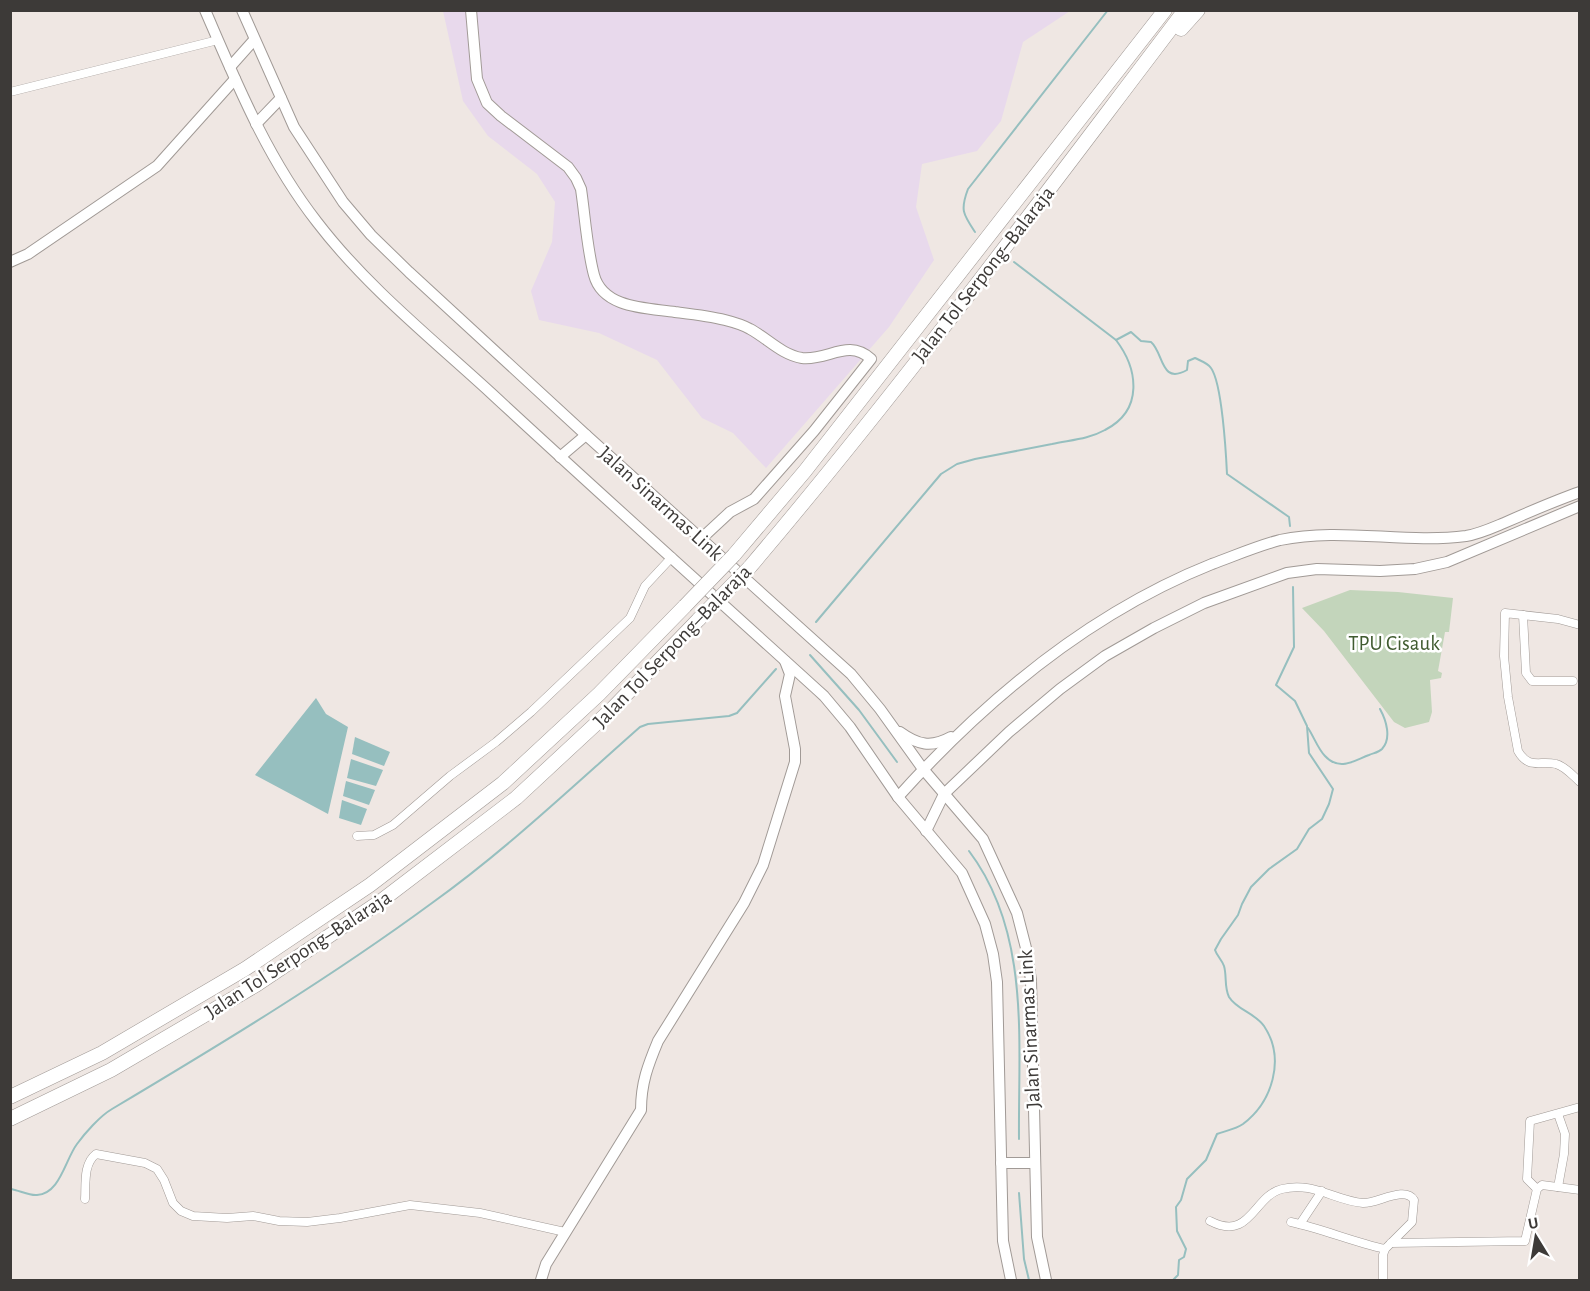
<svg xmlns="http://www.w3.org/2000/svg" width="1590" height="1291" font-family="'Alegreya Sans',sans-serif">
  <rect width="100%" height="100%" fill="#efe7e3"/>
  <path fill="#e8d9ec" d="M443 11H1070L1023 42 1001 121 977 151 922 164 916 207 934 260 889 327 766 468 733 433 702 418 657 360 599 333 539 320 531 291 552 242 555 202 537 174 488 136 463 101Z"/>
  <path fill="#c3d5bb" d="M1350 590 1398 592 1453 598 1449 632H1445L1438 671 1442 673 1441 678 1430 680 1432 712 1429 722 1405 728 1394 722 1324 631 1302 608Z"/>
  <g fill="#96bfbf">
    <path d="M316 698 326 714 348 727 328 814 255 775Z"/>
    <path d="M355 737 390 752 384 766 352 754Z"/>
    <path d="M351 759 383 770 376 786 347 778Z"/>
    <path d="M346 781 375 790 369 805 343 796Z"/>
    <path d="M342 800 367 809 361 825 339 818Z"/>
  </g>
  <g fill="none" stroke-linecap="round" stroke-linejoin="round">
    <g stroke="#96bfbf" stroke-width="2">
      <path d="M975 232C963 214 960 210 968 189L1108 10"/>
      <path d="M1116 340 1131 332 1141 341 1151 342C1164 353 1160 385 1187 370L1188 361 1195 358C1201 361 1208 363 1211 368 1222 383 1226 453 1227 474L1289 517 1290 526"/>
      <path d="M816 622 941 474 957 464 975 459C1000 454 1026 449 1052 444 1070 440 1089 439 1105 430 1144 410 1138 369 1116 340L1014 262"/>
      <path d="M810 655 859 710 897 762"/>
      <path d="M1308 728C1314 737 1318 749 1325 756 1340 772 1355 760 1369 755 1373 753 1378 753 1382 749 1392 738 1386 720 1380 709"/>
      <path d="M969 851C1031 933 1018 1042 1019 1139"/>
      <path d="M10 1189C19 1190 29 1196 37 1195 60 1194 65 1160 77 1144 85 1133 100 1116 112 1109 221 1044 330 978 432 903 506 850 572 787 640 727L648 724 729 716 737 713 776 669"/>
      <path d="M1019 1193 1024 1259 1029 1280"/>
      <path d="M1157 1280H1173L1178 1275 1179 1260 1184 1257 1186 1249 1177 1231 1176 1207 1181 1200 1187 1179 1206 1160 1217 1134C1225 1131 1236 1129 1243 1124 1272 1102 1286 1059 1264 1026 1255 1013 1237 1010 1229 997 1224 987 1227 976 1224 966 1222 960 1217 956 1215 950L1221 939 1238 915 1242 904 1251 887 1269 869 1297 849 1309 829 1322 819 1329 804 1333 789 1309 753 1307 726 1295 701 1276 685 1294 647 1293 587"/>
    </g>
    <defs>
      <g id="street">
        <path d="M10 92 218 40"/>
        <path d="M1523 615 1526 673 1532 681H1573"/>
        <path d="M1580 625 1558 619 1505 613 1504 656 1508 697 1518 751C1529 770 1540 760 1556 764 1565 766 1573 776 1580 782"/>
        <path d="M357 836 374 835 393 825 450 776 496 742 531 712 630 618 645 586 672 557"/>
        <path d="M1558 1187 1564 1154 1565 1134 1558 1114"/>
        <path d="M1537 1189 1527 1179 1530 1121 1580 1107"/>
        <path d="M85 1199C86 1184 83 1164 96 1154L145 1163 157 1169 164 1180 173 1203 181 1211 193 1216 227 1218 253 1216 279 1221 307 1222 340 1218 410 1205 480 1213 565 1232"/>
        <path d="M1210 1221C1251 1242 1253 1196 1282 1189 1313 1181 1335 1201 1363 1203 1377 1204 1405 1185 1414 1200L1412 1222 1385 1249 1383 1255V1280"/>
        <path d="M1291 1222C1323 1229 1353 1242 1385 1249"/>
        <path d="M1300 1224 1322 1191"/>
        <path d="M1391 1243 1525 1241 1537 1189 1542 1185 1580 1190"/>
      </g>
      <g id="secondary">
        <path d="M205 10C237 84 267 158 317 222 366 286 431 338 491 393 601 495 713 595 824 696L850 727 898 797 962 873 985 924 993 954 997 982 1003 1241 1011 1280"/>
        <path d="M242 10 294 127 343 202 371 235 409 272 586 435 851 674 880 709 923 769 983 839 1017 913 1026 948 1031 980 1037 1237 1046 1280"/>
        <path d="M471 10 477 79 487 103 501 116 568 167 576 178 581 189C585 216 587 249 594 275 603 309 648 308 675 312 691 314 709 316 725 320 733 322 743 325 750 329 767 338 782 355 802 358 828 361 848 338 871 359L814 431 754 499 730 512 702 538"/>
        <path d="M230 67 254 40"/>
        <path d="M256 124 281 98"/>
        <path d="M10 262 28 254 157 166 235 79"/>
        <path d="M560 457 586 435"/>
        <path d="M900 732C918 745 931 748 951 737"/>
        <path d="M898 797C986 699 1089 613 1212 564 1234 556 1257 546 1280 540 1341 527 1404 544 1466 536 1479 534 1492 528 1504 523 1529 512 1554 501 1580 492"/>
        <path d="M926 831 944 794 1009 732 1060 689 1105 656 1154 628 1204 603 1287 573 1317 569 1380 571 1415 569 1447 562 1580 506"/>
        <path d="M1001 1163H1035"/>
        <path d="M541 1280 546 1264 641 1110C641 1083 648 1065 658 1041L744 903 763 865 795 762V749L785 696 790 674 785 661"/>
      </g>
      <g id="highway">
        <path d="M1181 29 1198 10"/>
        <path d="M734 555 805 471 1165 10"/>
        <path d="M749 568C902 388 1042 198 1185 10"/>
        <path d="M10 1097 102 1053 245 969 370 885 503 783 599 694 685 606"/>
        <path d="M10 1119 111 1070 256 985 381 901 516 798 613 708 699 619"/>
      </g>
    </defs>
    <use href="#street" stroke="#a19a96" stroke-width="9"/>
    <use href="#secondary" stroke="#a19a96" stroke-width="12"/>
    <use href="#highway" stroke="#a19a96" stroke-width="15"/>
    <use href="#street" stroke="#fff" stroke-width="8"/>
    <use href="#secondary" stroke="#fff" stroke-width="10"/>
    <use href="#highway" stroke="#fff" stroke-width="14"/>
    <defs>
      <g id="highway-bridge">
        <path d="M685 606 734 555"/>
        <path d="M699 619 749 568"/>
      </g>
    </defs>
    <use href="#highway-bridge" stroke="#a19a96" stroke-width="15" stroke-linecap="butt"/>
    <use href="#highway-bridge" stroke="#fff" stroke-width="14"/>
  </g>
  <g text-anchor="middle" stroke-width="5" stroke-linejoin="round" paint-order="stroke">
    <g font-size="21" fill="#3d3a38" stroke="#fff">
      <text transform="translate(983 274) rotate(-52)" y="7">Jalan Tol Serpong–Balaraja</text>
      <text transform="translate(661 503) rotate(42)" y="7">Jalan Sinarmas Link</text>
      <text transform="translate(672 646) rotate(-46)" y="7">Jalan Tol Serpong–Balaraja</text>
      <text transform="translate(298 954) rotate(-33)" y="7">Jalan Tol Serpong–Balaraja</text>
      <text transform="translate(1029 1029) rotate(-93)" y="7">Jalan Sinarmas Link</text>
    </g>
    <g font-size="21" fill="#405b30" stroke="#fff">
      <text x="1394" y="650">TPU Cisauk</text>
    </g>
  </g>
  <rect width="1590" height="1291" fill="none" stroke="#3d3a38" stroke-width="24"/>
  <g transform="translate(1536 1237) rotate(349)" stroke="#ffffff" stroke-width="4.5" paint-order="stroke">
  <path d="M0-4.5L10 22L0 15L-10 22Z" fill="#3d3a38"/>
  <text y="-9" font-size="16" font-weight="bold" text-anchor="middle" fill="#3d3a38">U</text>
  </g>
</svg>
